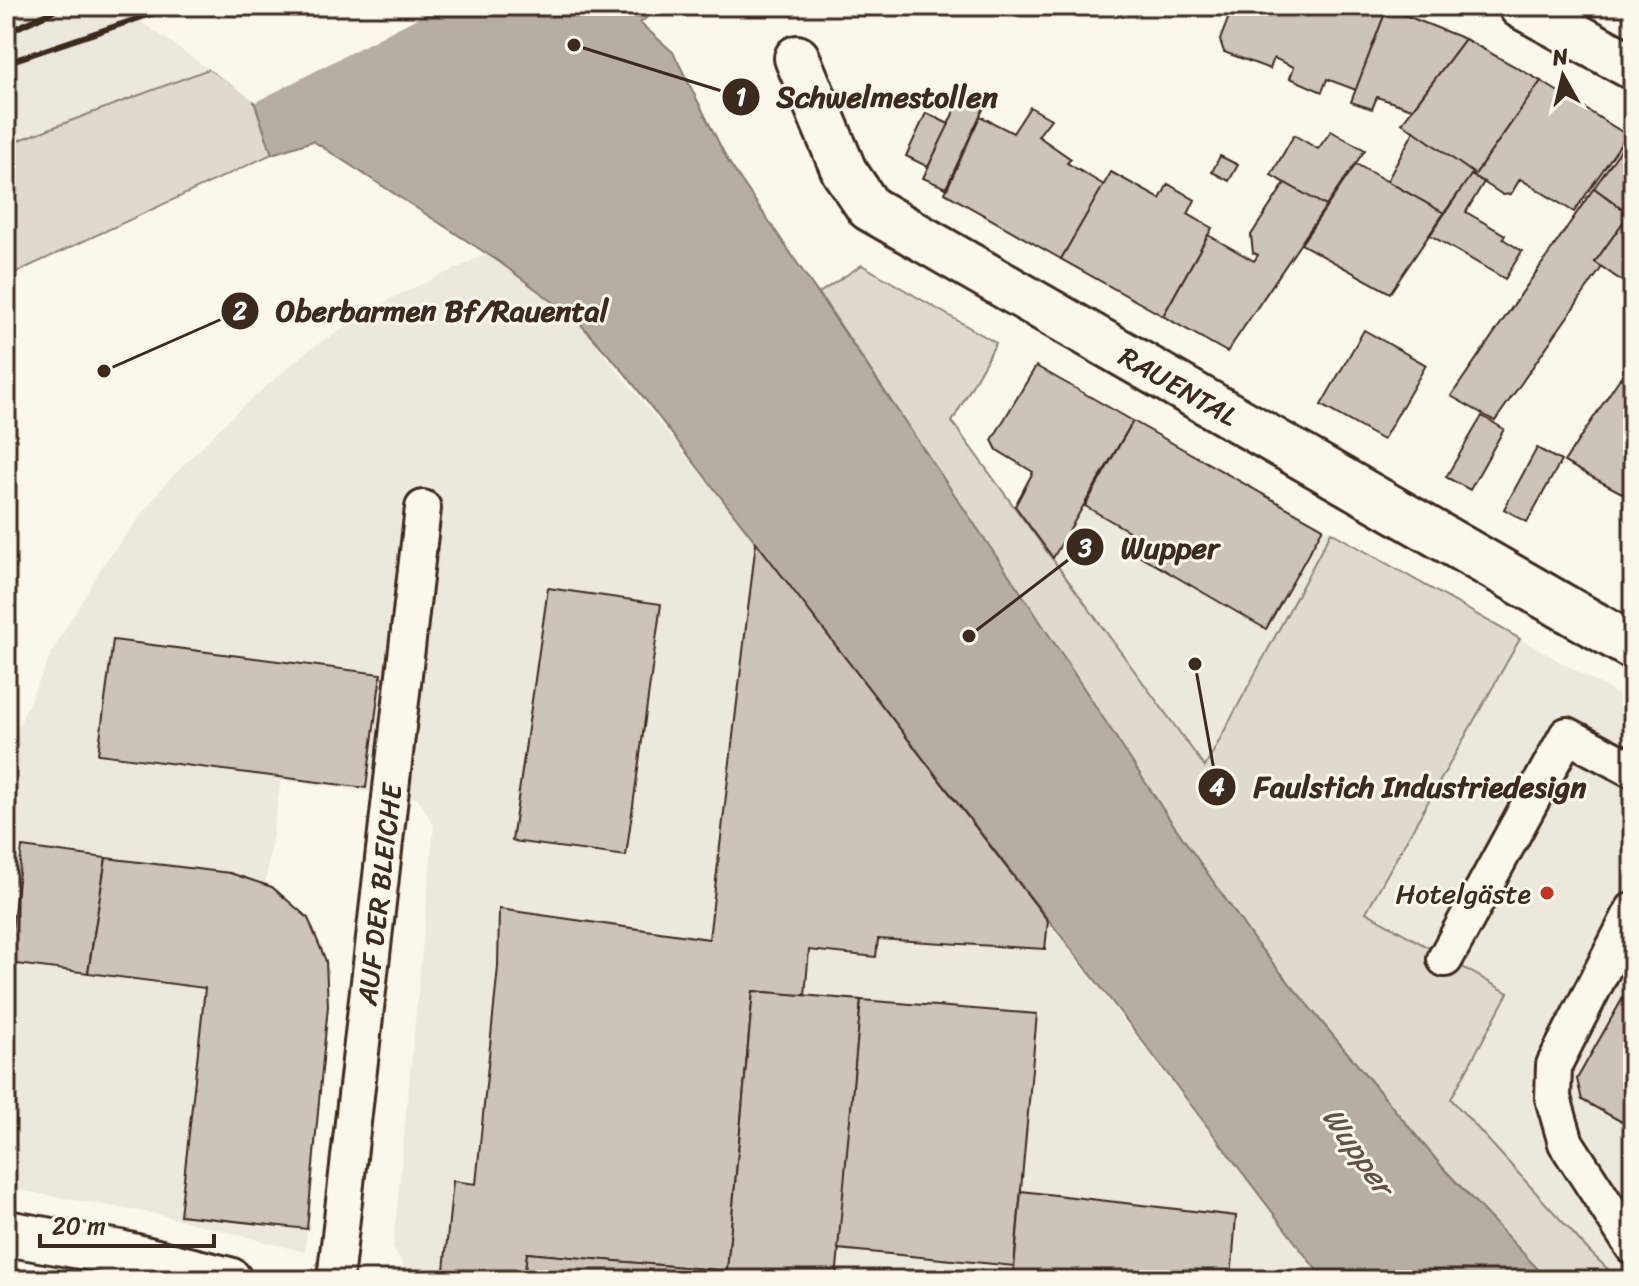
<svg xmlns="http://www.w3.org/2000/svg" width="1639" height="1286" font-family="Sriracha,sans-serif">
  <rect width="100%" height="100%" fill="#fbf7ec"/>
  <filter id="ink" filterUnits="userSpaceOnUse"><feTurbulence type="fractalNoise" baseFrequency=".0125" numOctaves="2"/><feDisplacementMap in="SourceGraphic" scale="16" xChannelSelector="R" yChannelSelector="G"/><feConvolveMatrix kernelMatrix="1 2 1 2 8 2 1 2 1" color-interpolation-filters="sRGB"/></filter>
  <g filter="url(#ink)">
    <g fill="#ede8dd">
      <path d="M6 6H119L209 69 6 145Z"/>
      <path d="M487 254 576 319 756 543 1324 1280H412L393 1248 434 826 418 798 281 780 265 885 311 920 327 963 328 1011 305 1252 161 1215 6 1188V973L22 847 6 845V760L12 740 54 648 105 562 165 484 234 414 310 349 396 296Z"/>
      <path d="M1133 421 1331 532 1205 768 1053 560Z"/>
      <path d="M1520 639 1633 703V1280H1619L1589 1251 1451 1099 1366 912Z"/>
    </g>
    <g fill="#dfd9ce" stroke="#8d8276" stroke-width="2">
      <path d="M209 69 253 98 272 154 6 277V145Z"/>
      <path d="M862 265 996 343 952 422 1205 767 1331 532 1520 639 1366 912 1508 993 1451 1099 1589 1251 1619 1280H1548L1443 1168 1256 943 1166 814 819 293Z"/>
    </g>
    <path fill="#b6aea2" stroke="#85796d" stroke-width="2" d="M128 6H642L652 13 640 23 673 52 728 161 1028 603 1166 814 1256 943 1443 1168 1548 1280H1324L1137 1034 623 371 576 319 498 261 313 141 272 154 253 98Z"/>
    <path fill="#fbf7ec" d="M124 6H440L256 102 176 46Z"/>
    <g fill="#ccc4b9" stroke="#3b2a1e" stroke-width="2">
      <path d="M1233 6H1381L1387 8 1356 90 1327 79 1322 92 1290 78 1294 67 1274 58 1270 69 1224 52 1220 40Z"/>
      <path d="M1387 8 1465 39 1412 109 1377 97 1372 109 1351 102Z"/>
      <path d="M1465 39 1541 81 1474 176 1402 123Z"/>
      <path d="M1541 81 1627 135 1574 212 1520 179 1511 194 1503 195 1474 176Z"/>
      <path d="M964 90 987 101 946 188 923 178Z"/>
      <path d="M1030 107 1051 119 1038 136 1071 159 1067 163 1104 185 1061 259 945 193 980 116 1013 133Z"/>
      <path d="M926 113 949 124 928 167 906 156Z"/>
      <path d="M1331 131 1365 150 1326 206 1271 175 1294 135 1318 149Z"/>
      <path d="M1414 131 1473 173 1444 213 1387 181Z"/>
      <path d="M1631 135 1633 137V216L1594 188Z"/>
      <path d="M1220 156 1238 165 1229 181 1212 172Z"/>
      <path d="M1356 164 1444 213 1390 293 1301 244Z"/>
      <path d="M1111 172 1160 199 1168 184 1195 200 1188 214 1212 228 1163 316 1061 259Z"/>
      <path d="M1471 175 1484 182 1466 212 1505 235 1503 239 1522 251 1505 279 1430 235Z"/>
      <path d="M1285 183 1326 206 1227 352 1163 316 1208 235 1254 261 1258 255 1253 253 1251 235Z"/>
      <path d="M1594 188 1629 214 1595 262 1602 267 1495 421 1451 396Z"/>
      <path d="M1629 214 1633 216V289L1595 262Z"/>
      <path d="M1364 330 1426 365 1383 440 1321 405Z"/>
      <path d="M1633 359V386L1620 378Z"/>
      <path d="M1036 366 1133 421 1053 558 1015 506 1033 472 997 450 992 440Z"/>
      <path d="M1620 378 1633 386V499L1564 462Z"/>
      <path d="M1482 416 1504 429 1470 490 1446 477Z"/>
      <path d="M1133 421 1323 528 1266 629 1130 550 1139 537 1085 506Z"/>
      <path d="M1537 448 1561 461 1527 522 1504 509Z"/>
      <path d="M756 542 1048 921 1045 949 878 939 876 957 809 950 805 996 753 991 727 1271 527 1253 524 1280H443L453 1181 476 1184 498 967 499 909 709 939Z"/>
      <path d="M548 588 661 604 626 856 512 841Z"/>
      <path d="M113 640 381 674 366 788 98 754Z"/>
      <path d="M22 847 106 858 88 973 8 963Z"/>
      <path d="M106 858 230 873 272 887 308 918 326 961 328 1006 307 1229 180 1215 205 988 88 973Z"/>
      <path d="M1633 980V1128L1582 1100 1577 1079Z"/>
      <path d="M753 991 861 1000 836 1280H524L527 1253 727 1271Z"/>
      <path d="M861 1000 1037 1014 1014 1266 838 1249Z"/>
      <path d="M1021 1191 1236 1216 1231 1280H1013Z"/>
    </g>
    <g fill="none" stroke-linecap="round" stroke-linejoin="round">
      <defs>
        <g id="lane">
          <path d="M1633 910 1554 1065 1553 1098 1566 1143 1633 1247"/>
          <path d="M1445 959 1567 735 1633 770"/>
          <path id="s1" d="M335 1280 423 508"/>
        </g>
        <g id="street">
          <path d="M1521 6 1633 67"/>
          <path id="s2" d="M797 58 844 171 869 208 1633 647"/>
          <path d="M6 1233 120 1253 229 1280"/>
        </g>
      </defs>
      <use href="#lane" stroke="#3b2a1e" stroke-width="40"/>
      <use href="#street" stroke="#3b2a1e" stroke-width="50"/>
      <use href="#lane" stroke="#fbf7ec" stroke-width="34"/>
      <use href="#street" stroke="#fbf7ec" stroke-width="44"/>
      <g stroke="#3b2a1e" stroke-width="6">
        <path d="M6 33 64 6"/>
        <path d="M6 63 175 6"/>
      </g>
    </g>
  </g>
  <circle fill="#c8321e" stroke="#fbf7ec" stroke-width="3" cx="1547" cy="893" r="8"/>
  <g text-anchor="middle" stroke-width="6" stroke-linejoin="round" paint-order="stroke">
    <g font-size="28" fill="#3b2a1e" stroke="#fbf7ec">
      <text dy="10" stroke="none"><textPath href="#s2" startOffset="524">RAUENTAL</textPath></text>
      <text dy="10" stroke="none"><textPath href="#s1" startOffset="388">AUF DER BLEICHE</textPath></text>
    </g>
    <g font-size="28" fill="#3b2a1e" stroke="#fbf7ec" text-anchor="end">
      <text x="1531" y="903">Hotelgäste</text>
    </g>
    <g font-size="30" font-style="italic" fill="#605246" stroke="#fbf7ec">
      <text transform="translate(1358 1151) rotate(55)" y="10">Wupper</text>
    </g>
  </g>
  <path fill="none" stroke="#3b2a1e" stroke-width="3" d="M574 45L741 97M104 371L240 311M969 636L1085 547M1195 664L1217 787"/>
  <g fill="#3b2a1e" stroke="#fbf7ec" stroke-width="3">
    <circle cx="574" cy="45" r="8"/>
    <circle cx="104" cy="371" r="8"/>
    <circle cx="969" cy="636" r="8"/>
    <circle cx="1195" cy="664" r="8"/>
    <circle cx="741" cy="97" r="20"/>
    <circle cx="240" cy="311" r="20"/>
    <circle cx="1085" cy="547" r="20"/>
    <circle cx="1217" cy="787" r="20"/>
  </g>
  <g font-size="24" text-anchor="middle" font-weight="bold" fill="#fff">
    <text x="741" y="105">1</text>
    <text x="240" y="319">2</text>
    <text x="1085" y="556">3</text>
    <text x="1217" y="795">4</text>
  </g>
  <g font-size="30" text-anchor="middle" font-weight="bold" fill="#3b2a1e" stroke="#fbf7ec" stroke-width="6" stroke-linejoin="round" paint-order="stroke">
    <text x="887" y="107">Schwelmestollen</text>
    <text x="442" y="321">Oberbarmen Bf/Rauental</text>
    <text x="1170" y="558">Wupper</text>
    <text x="1420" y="797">Faulstich Industriedesign</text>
  </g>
  <rect width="1639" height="1286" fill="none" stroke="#fbf7ec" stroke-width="32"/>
  <rect x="16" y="16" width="1607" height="1254" fill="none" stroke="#3b2a1e" stroke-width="3" filter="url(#ink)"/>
  <g transform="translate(1563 76) rotate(352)" stroke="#fbf7ec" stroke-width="6" paint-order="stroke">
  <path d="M0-6L14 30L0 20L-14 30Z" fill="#3b2a1e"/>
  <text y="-12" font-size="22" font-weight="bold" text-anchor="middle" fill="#3b2a1e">N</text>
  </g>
  <path d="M40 1234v12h174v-12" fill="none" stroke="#3b2a1e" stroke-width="4"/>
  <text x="52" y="1234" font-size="24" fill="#3b2a1e" stroke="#fbf7ec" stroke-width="6" paint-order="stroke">20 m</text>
</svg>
